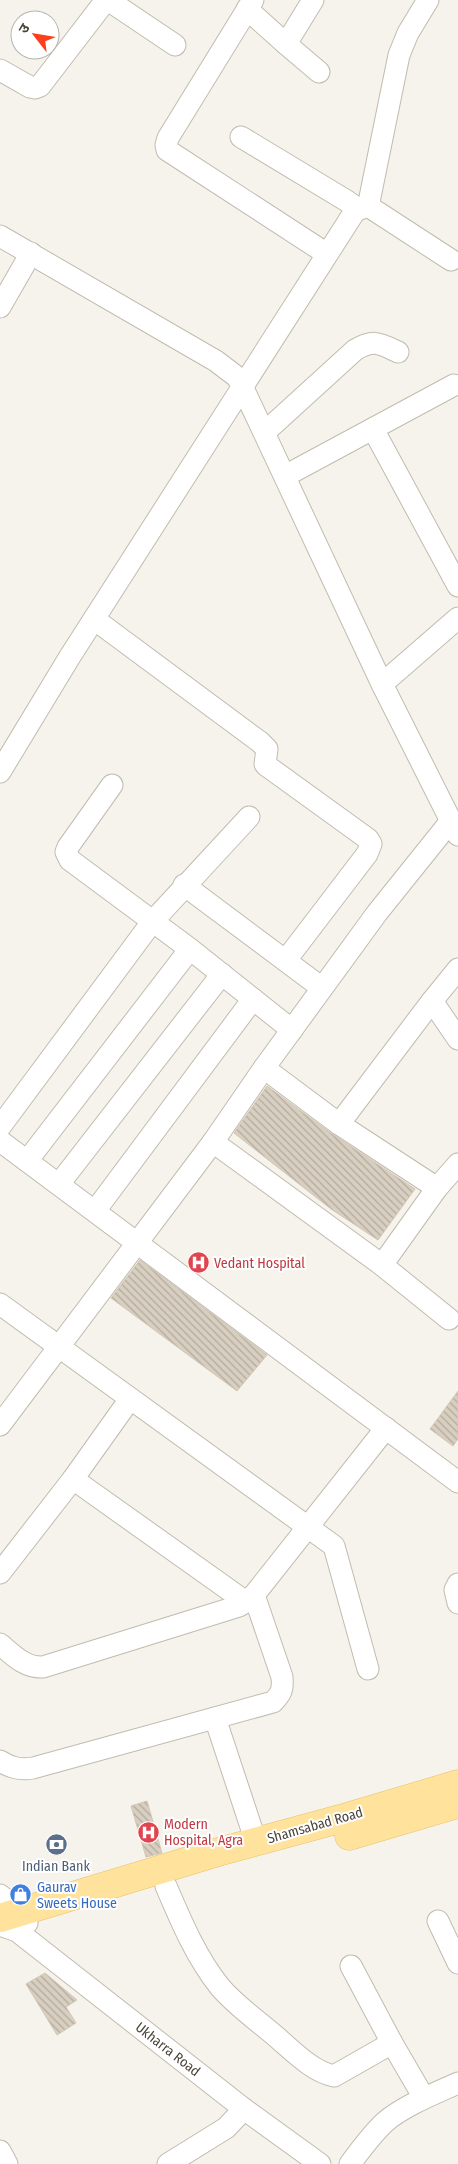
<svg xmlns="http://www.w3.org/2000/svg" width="458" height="2164" font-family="'Fira Sans Condensed','Noto Sans Devanagari',sans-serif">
  <defs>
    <pattern id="building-back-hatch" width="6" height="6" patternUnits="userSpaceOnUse" patternTransform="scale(1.25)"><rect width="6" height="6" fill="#d8cfc1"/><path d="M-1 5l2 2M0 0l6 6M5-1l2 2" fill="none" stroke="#b1aa9e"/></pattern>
  </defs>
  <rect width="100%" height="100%" fill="#f6f3ec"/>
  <g fill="url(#building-back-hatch)" stroke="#d3c7b4">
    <path d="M267 1086 332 1134 415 1189 378 1240 331 1209 234 1133Z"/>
    <path d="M140 1260 267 1355 237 1391 111 1298Z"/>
    <path d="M458 1391V1439L453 1446 430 1429Z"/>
    <path d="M147 1801 162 1853 146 1857 131 1806Z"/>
    <path d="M45 1973 77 2000 66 2007 76 2023 57 2035 26 1984Z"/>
  </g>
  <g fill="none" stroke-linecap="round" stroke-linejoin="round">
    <defs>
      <g id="minor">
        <path d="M108 0 175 45"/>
        <path d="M253 0 168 138 166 145 167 150 327 254"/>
        <path d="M247 9 286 44 313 0"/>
        <path d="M286 44 319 72"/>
        <path d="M0 70 30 87 35 88 40 86 106 0"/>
        <path d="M241 137 347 201 358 209"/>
        <path d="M368 207 399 55 408 33 428 0"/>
        <path d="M0 236 216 361 237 377 242 386 382 684 458 835"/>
        <path d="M0 307 31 253"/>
        <path d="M373 429 458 586"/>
        <path d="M265 432 355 350C374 339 379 343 398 352"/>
        <path d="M285 476 454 385"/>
        <path d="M94 619 260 742 267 749 265 764 267 766 368 839 371 844 367 854 286 960"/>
        <path d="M382 684 458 618"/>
        <path d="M0 772 69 658 355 211 365 207 371 208 451 260"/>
        <path d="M112 785 68 847 66 852 70 860 190 949 292 1030"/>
        <path d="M184 885 322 988"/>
        <path d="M458 969 432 1001 458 1039"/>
        <path d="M432 1001 339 1124 437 1188"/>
        <path d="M264 1068 339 1124"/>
        <path d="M0 1127 152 922 249 817"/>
        <path d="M0 1141 458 1482"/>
        <path d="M213 1142 382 1265 449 1319"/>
        <path d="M27 1161 190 949"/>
        <path d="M59 1184 222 974"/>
        <path d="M95 1211 253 999"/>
        <path d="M382 1265 437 1188 458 1164"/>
        <path d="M0 1304 334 1546 368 1669"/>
        <path d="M0 1425 213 1142 264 1068 377 913 450 822"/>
        <path d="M73 1479 246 1602 254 1595 386 1428"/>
        <path d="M0 1573 73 1479 130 1399"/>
        <path d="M458 1584 455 1590 458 1603"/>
        <path d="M0 1644C13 1655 25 1668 43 1667L239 1606 246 1602"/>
        <path d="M215 1718 256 1842"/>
        <path d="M0 1761C11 1768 20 1770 33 1768L273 1702C282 1693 283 1689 282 1677L254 1595"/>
        <path d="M166 1886C181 1921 196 1957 220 1987 237 2007 261 2023 281 2041 296 2054 314 2072 334 2076L392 2043 424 2098"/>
        <path d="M0 1895 22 1912 27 1923"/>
        <path d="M438 1921 458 1963"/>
        <path d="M0 1925 17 1931 244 2109 320 2164"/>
        <path d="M351 1966 392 2043"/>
        <path d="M0 2151 7 2164"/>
        <path d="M168 2164 226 2128 244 2109"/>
        <path d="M350 2164C361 2149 372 2134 385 2122 403 2106 436 2093 458 2083"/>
      </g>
      <g id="major">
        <path d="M349 1836 458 1804"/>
        <path d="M0 1918 218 1852 347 1817 458 1784"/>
      </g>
    </defs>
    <use href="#minor" stroke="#c2bbae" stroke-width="23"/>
    <use href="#major" stroke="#e6c16a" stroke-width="29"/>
    <use href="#minor" stroke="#fff" stroke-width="21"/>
    <use href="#major" stroke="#ffe39c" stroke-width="28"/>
  </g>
  <defs>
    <symbol id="hospital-disc" viewBox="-11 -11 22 22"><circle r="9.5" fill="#e0444e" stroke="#fff"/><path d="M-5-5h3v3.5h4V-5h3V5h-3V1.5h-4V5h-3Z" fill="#fff"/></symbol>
    <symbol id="bank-disc" viewBox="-11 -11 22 22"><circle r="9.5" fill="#5c6f8a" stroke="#fff"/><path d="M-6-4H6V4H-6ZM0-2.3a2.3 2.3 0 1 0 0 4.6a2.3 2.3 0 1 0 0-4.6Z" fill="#fff"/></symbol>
    <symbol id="shop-disc" viewBox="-11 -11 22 22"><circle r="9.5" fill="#3f7fe0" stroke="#fff"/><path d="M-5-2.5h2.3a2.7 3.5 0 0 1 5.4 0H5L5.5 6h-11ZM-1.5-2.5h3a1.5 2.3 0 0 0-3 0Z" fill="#fff"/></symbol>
  </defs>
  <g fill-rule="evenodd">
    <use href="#hospital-disc" x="186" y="1250" width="25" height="25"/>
    <use href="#hospital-disc" x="136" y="1820" width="25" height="25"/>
    <use href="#bank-disc" x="44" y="1832" width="25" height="25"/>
    <use href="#shop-disc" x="8" y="1882" width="25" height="25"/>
  </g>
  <g text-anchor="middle" stroke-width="4" stroke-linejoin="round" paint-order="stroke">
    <g font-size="14" fill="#be3a42" stroke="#fff" text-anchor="start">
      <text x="214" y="1268">Vedant Hospital</text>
      <text x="164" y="1829">Modern<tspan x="164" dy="16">Hospital, Agra</tspan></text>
    </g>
    <g font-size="14" fill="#4b4439" stroke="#fff">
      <text transform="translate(315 1825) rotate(-16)" y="5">Shamsabad Road</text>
      <text transform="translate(168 2049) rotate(38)" y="5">Ukharra Road</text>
    </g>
    <g font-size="14" fill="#4e5e75" stroke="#fff">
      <text x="56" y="1871">Indian Bank</text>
    </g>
    <g font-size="14" fill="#366cbe" stroke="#fff" text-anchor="start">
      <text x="37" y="1892">Gaurav<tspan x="37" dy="16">Sweets House</tspan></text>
    </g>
  </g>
  <g transform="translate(35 35) rotate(301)"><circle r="24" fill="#ffffff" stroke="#b7b4b0"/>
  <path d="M0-4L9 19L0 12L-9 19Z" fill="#fc3f1d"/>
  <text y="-8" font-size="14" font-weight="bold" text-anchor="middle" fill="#4b4439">उ</text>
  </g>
</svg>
